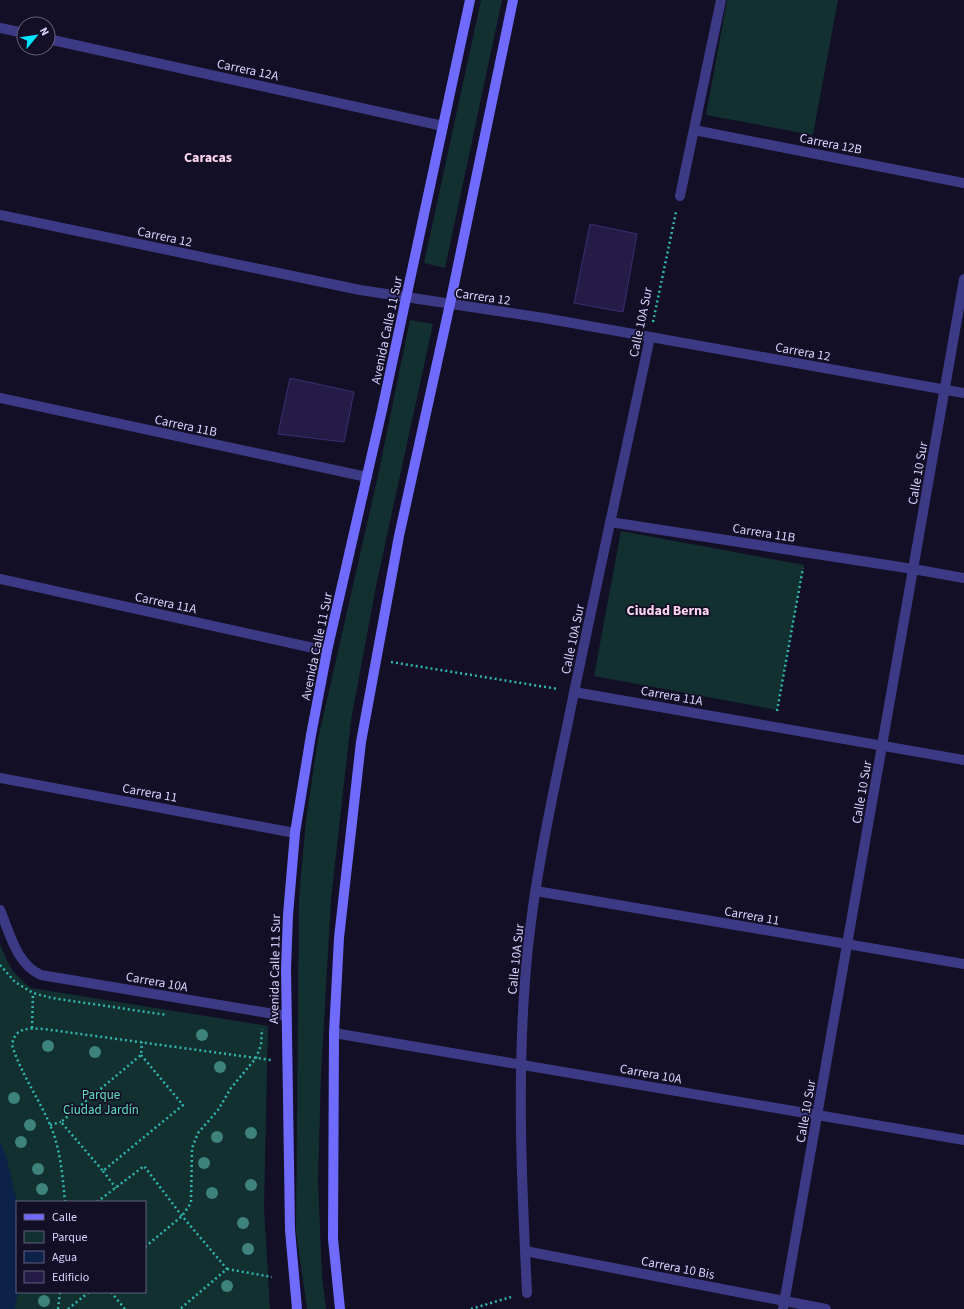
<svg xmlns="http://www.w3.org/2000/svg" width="964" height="1309" font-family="'Source Sans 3',sans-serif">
  <rect width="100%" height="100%" fill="#130f26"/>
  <g fill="#12302f" fill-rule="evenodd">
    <path d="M481 0H502L445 268 424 263Z"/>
    <path d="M727 0H838L813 135 706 115Z"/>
    <path d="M410 320 433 324 376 586 351 720 331 900 321 1075 318 1182 322 1277 326 1309H307L296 1232 299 898 306 820 318 739 377 480Z"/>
    <path d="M621 531 804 565 777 710 594 676Z"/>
    <path d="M0 944C8 965 13 974 31 988L268 1026 264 1208 270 1309H0ZM17 1202H145V1292H17Z"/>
  </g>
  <path fill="#0c2248" d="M0 1141 6 1156 17 1202V1292H18L15 1309H0Z"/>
  <g fill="#241b47" stroke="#3b2d73">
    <path d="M590 224 637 234 623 312 574 303Z"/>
    <path d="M290 378 354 392 344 442 278 434Z"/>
  </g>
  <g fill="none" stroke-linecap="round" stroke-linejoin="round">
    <g stroke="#2fb8b0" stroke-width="2.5" stroke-dasharray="2 3" stroke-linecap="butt">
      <path d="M653 322 676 212"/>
      <path d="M391 662 558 689"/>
      <path d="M777 711 803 568"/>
      <path d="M0 965 15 982 33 993 52 998 167 1015"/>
      <path d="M32 1028 33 993"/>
      <path d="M141 1055 183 1105 103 1171 61 1122 141 1055 142 1042"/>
      <path d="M50 1125 61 1122"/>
      <path d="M103 1171 116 1188"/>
      <path d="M65 1202C63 1180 61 1156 54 1135 43 1104 22 1077 12 1045 15 1027 28 1028 44 1029L271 1060"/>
      <path d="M97 1202 144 1166 182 1216 227 1269 180 1309"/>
      <path d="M145 1247 182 1216 191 1203 192 1148 198 1133 218 1110 231 1088 256 1058 261 1045 262 1029"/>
      <path d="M227 1269 272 1277"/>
      <path d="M111 1292 125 1309"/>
      <path d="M58 1309 60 1292"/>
      <path d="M68 1309 89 1292"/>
      <path d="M471 1309 511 1297"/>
    </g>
    <path stroke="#3d3a85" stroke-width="10" d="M913 569 964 578"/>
    <g stroke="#3d3a85" stroke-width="10">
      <path d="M0 28 24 33"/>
      <path d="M48 39 443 126"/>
      <path d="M694 130 964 183"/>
      <path d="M680 196 721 0"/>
      <path d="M0 215 360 290 544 318 964 393"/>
      <path d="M0 398 367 477"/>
      <path d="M610 522 913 569"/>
      <path d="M0 579 327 651"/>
      <path d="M574 692 964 760"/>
      <path d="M0 778 295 833"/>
      <path d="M536 891 964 964"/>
      <path d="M0 910C10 933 16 964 41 975L286 1016"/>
      <path d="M334 1033 964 1140"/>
      <path d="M525 1251 826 1309"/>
      <path d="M527 1293C522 1189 517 1085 525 981 531 895 550 807 568 722 594 594 623 465 650 337"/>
      <path d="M783 1309 964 279"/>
    </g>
    <g stroke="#6f6bff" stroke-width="10">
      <path d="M297 1309 290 1230 286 968 288 915 295 833 311 735 327 651 382 410 470 0"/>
      <path d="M340 1309 333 1239 334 1033 339 938 361 742 399 536 450 304 513 0"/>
    </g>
  </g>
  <g fill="#3d827b">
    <circle cx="202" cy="1035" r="6"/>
    <circle cx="48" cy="1046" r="6"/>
    <circle cx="95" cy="1052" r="6"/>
    <circle cx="220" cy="1067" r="6"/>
    <circle cx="14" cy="1098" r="6"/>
    <circle cx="30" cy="1125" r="6"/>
    <circle cx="251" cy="1133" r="6"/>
    <circle cx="217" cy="1137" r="6"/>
    <circle cx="21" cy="1142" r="6"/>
    <circle cx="204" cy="1163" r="6"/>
    <circle cx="38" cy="1169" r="6"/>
    <circle cx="251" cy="1185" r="6"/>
    <circle cx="42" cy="1189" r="6"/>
    <circle cx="212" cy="1193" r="6"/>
    <circle cx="243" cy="1223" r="6"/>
    <circle cx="248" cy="1249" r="6"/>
    <circle cx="227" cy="1286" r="6"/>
    <circle cx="44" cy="1301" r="6"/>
  </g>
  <g text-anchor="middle" stroke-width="3.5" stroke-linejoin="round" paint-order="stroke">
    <g font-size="13" fill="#d9d4ff" stroke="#130f26">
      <text transform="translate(248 69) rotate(12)" y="5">Carrera 12A</text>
      <text transform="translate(831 143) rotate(11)" y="5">Carrera 12B</text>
      <text transform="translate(165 236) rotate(12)" y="5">Carrera 12</text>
      <text transform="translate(483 296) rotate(8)" y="5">Carrera 12</text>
      <text transform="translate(640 322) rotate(-78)" y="5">Calle 10A Sur</text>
      <text transform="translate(386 330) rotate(-78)" y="5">Avenida Calle 11 Sur</text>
      <text transform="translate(803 351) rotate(10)" y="5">Carrera 12</text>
      <text transform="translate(186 425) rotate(12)" y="5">Carrera 11B</text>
      <text transform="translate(917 473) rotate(-80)" y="5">Calle 10 Sur</text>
      <text transform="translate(764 532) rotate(9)" y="5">Carrera 11B</text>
      <text transform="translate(166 602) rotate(12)" y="5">Carrera 11A</text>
      <text transform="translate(572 639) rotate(-78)" y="5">Calle 10A Sur</text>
      <text transform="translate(316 646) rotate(-78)" y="5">Avenida Calle 11 Sur</text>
      <text transform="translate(672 695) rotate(10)" y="5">Carrera 11A</text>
      <text transform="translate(150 792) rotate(10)" y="5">Carrera 11</text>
      <text transform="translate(861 792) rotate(-80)" y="5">Calle 10 Sur</text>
      <text transform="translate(752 915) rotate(10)" y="5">Carrera 11</text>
      <text transform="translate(515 959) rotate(-84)" y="5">Calle 10A Sur</text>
      <text transform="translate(274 969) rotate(-89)" y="5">Avenida Calle 11 Sur</text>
      <text transform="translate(157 981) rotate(10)" y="5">Carrera 10A</text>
      <text transform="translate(651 1073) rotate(10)" y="5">Carrera 10A</text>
      <text transform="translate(805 1111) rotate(-80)" y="5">Calle 10 Sur</text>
      <text transform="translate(678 1267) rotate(11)" y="5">Carrera 10 Bis</text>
    </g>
    <g font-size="13" fill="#5fe0c0" stroke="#130f26">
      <text x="101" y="1099">Parque<tspan x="101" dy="15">Ciudad Jardín</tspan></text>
    </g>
    <g font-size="14" font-weight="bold" fill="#ffd6f0" stroke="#130f26">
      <text x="208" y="162">Caracas</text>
      <text x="668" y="615">Ciudad Berna</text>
    </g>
  </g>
  <rect x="16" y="1201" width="130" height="92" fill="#130f26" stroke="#625e7d"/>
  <rect x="24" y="1214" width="20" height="6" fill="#6f6bff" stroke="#625e7d"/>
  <text x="52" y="1221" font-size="12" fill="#d9d4ff">Calle</text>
  <rect x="24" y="1231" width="20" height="12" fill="#12302f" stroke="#625e7d"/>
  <text x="52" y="1241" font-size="12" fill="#d9d4ff">Parque</text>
  <rect x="24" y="1251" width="20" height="12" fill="#0c2248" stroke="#625e7d"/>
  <text x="52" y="1261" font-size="12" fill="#d9d4ff">Agua</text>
  <rect x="24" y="1271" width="20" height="12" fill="#241b47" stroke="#625e7d"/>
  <text x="52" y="1281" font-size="12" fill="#d9d4ff">Edificio</text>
  <g transform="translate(36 36) rotate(61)"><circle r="19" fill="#130f26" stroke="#625e7d"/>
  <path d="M0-3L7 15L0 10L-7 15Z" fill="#00e5ff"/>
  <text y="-6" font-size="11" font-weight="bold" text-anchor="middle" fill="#d9d4ff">N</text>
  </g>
</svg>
